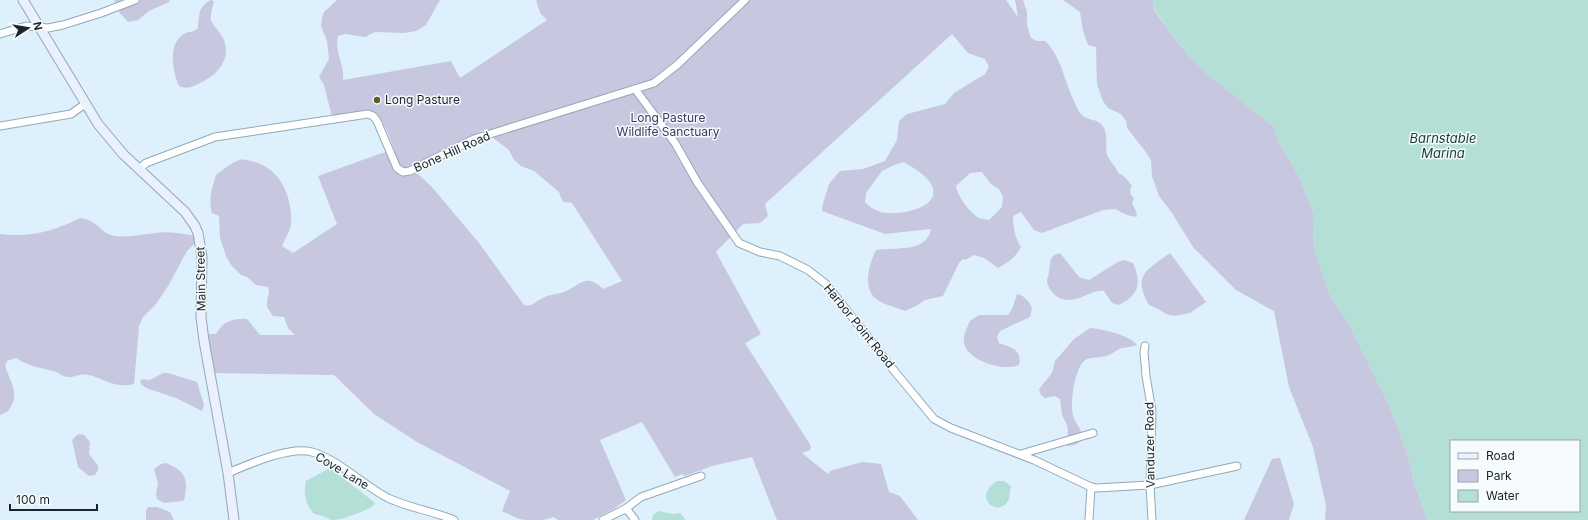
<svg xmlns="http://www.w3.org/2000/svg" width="1588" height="520" font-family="Inter,sans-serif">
  <rect width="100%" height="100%" fill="#ddf0fc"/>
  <g fill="#c8c7e0" fill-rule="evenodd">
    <path d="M114 0H170L169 2 149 11 138 20 128 22 119 12Z"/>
    <path d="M211 0 214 1C213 7 210 14 211 20 213 27 220 31 223 38 232 57 219 74 202 82 194 86 188 90 179 86 173 72 168 47 181 36 186 31 193 33 198 28 199 16 198 6 211 0Z"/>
    <path d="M337 0H440L426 25 416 31 404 33 375 32 365 37 345 34 338 36C334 52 345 65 343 80L451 61 460 78 547 20 540 13 536 0H1006L1018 17 1015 0H1023L1027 12V25L1031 38 1037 41H1045C1062 57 1064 81 1074 101 1076 105 1078 111 1081 114 1087 122 1098 117 1104 128 1108 136 1105 147 1107 155 1110 162 1116 166 1118 173L1124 176 1132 186 1130 190 1131 195 1134 198 1132 203 1136 211 1137 217 1127 215 1115 209 1103 210 1042 233 1034 230 1021 212 1013 216C1013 227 1015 238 1021 247 1016 257 1008 263 998 268L984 258 974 255 965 260 963 259 959 263 943 296 925 300 916 306 905 311C895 307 880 304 873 296 863 284 870 262 876 250 895 247 927 253 931 229L885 234 822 211V207L829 184 840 171 863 169 885 161 897 140 899 121 907 114 945 104 954 93 985 74 989 67 985 59 968 53 952 34 765 204 768 216 760 223 743 224 716 252 761 334 745 343 811 446 810 450 802 453 828 474 830 471 862 462 881 464 889 492 900 496 918 520H777L752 457 712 466 685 476 682 474 675 477 642 422 600 440 626 500 615 508 593 520H558L554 517 543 520H527L519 519 502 511 510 491 417 442 374 414 334 375 215 373 207 334H216C222 322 234 318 247 319L260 335H295L288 328 284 317 273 316 267 307V302L269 291 268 287 256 285 247 277 241 275 231 265 226 256 220 238 219 216 212 213C208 200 212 188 216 175 223 170 231 163 239 160 244 159 249 160 254 162 280 168 293 198 291 223 291 230 285 239 282 246L293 253 337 224 318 176 382 153 395 151C390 139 383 113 369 111L332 117 324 85 319 77 329 59 327 41 321 26 322 18 324 12ZM486 129 492 137 509 150 514 160 521 166 534 171 559 192 561 198 564 202 572 203 622 281 603 289C585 272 580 286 564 292 557 294 547 295 541 299 534 302 533 307 524 305L479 243 431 186 410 167ZM904 162C913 168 931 177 933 189 938 210 895 216 881 212 874 210 870 207 865 202L866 193 882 171 894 165ZM982 172 991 184 999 189 1003 197 1002 207 989 220C986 219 980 219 977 217 968 210 958 197 956 186L970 173Z"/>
    <path d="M1063 0H1153L1154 10 1187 54 1206 73 1274 127 1279 143 1299 176 1314 215 1313 246 1329 292 1335 303 1347 320 1390 407 1409 459 1414 482 1427 520H1325L1326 506 1313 447 1289 387 1274 311 1236 290 1193 247 1172 213 1159 196 1152 176 1151 160 1145 151 1127 128 1126 121 1121 114 1108 108 1103 101 1097 84 1096 47 1088 45 1083 31 1080 12Z"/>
    <path d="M80 218C98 220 101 234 115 236 129 238 143 234 156 233 168 231 183 234 196 236L198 240 187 251 168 286 156 304 143 317 139 326 134 384C117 389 104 379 89 375 80 373 76 377 68 377 63 377 58 372 54 371 40 368 28 366 16 358L7 361 5 365C10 383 22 394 7 412L0 415V234C29 238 55 231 80 218Z"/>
    <path d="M1060 253 1079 277 1089 280 1118 262 1124 260 1133 263C1142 283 1139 296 1118 305L1112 303 1104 291C1090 289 1079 304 1062 299 1055 297 1048 289 1047 281 1047 278 1049 275 1049 272 1051 262 1048 256 1060 253Z"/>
    <path d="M1170 253 1206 302 1190 313 1174 316 1166 314 1160 310 1149 305C1132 275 1147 270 1170 253Z"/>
    <path d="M1017 294C1025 296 1029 301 1032 308L1030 317 1000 331 997 337 999 343C1012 348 1022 349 1019 365 1016 366 1013 367 1010 367 995 368 966 359 964 342 963 335 967 328 970 321L979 315H1008L1012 309Z"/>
    <path d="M1090 328C1102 329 1130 335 1137 345 1132 347 1127 347 1122 348 1118 349 1113 353 1109 355 1100 359 1090 355 1083 362 1074 372 1069 407 1074 418 1076 425 1083 430 1082 438 1080 444 1073 446 1067 446L1068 429 1066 423 1062 415 1060 399 1055 396 1045 398 1041 395 1039 389 1052 373 1055 361 1074 339Z"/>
    <path d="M163 373H168L197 382 204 405 202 411 176 398 146 388 141 384 140 381 142 379 150 380Z"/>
    <path d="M80 434 84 435 90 442 89 454 98 466V470L95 475 89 476 78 467 72 440 77 435Z"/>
    <path d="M1280 458 1294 504 1289 520H1244L1272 459Z"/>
    <path d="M166 463C179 469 187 473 186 489 185 493 186 497 183 501L164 503 157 499 156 493 158 483 154 469 161 464Z"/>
    <path d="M148 507H157L170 512 174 520H146V511Z"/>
  </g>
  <g fill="#b3dfd7" fill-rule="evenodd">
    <path d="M1153 0H1588V520H1427L1414 482 1409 459 1390 407 1347 320 1335 303 1329 292 1313 246 1314 215 1299 176 1279 143 1274 127 1206 73 1187 54 1154 9ZM1451 441H1579V511H1451Z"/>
    <path d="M330 468 374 502 375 504 373 506C363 512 342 520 332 520 325 518 323 515 314 514 306 505 303 493 306 481Z"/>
    <path d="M997 481H1004L1011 486C1010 490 1010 496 1009 499 999 520 971 497 997 481Z"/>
    <path d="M659 511 673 514 680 513 686 520H652L653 515Z"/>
  </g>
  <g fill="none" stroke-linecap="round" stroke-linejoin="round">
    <defs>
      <g id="minor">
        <path d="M0 34 26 26 48 28 63 25 101 13 135 0"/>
        <path d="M635 89 675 143 697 182 739 243 760 252 780 256 808 270 826 284 896 373 934 419 951 428 1034 460 1091 487 1089 520"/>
        <path d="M0 126 71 114 85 104"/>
        <path d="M139 169 146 163 215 137 368 114 373 116 377 121 397 168 403 172 410 171 474 139 654 83 677 65 745 0"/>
        <path d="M1145 346 1144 352 1146 376 1152 411 1150 485 1152 520"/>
        <path d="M1021 454 1093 433"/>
        <path d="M228 473C249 464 290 446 312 452 339 460 363 485 388 498 409 508 433 511 454 520"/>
        <path d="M1091 487 1096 488 1150 485 1237 466"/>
        <path d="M625 509 629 512 635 520"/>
        <path d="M603 520 625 509 641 497 701 476"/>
      </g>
      <path id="secondary" d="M23 0 98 124 123 154 185 212 195 226 198 233 202 257 201 317 204 341 228 473 234 520"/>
    </defs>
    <use href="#minor" stroke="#92a9b7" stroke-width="9"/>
    <use href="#secondary" stroke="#92a9b7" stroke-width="11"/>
    <use href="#minor" stroke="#fff" stroke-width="7"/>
    <use href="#secondary" stroke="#eaf0fc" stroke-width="9"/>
  </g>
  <circle fill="#615c29" stroke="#f6fbfe" stroke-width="1.5" cx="377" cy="100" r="4"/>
  <g text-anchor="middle" stroke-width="3" stroke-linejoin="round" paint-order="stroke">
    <g font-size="12" fill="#1b2429" stroke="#f6fbfe" text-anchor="start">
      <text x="385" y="104">Long Pasture</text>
    </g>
    <g font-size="12" fill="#3d3764" stroke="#f6fbfe">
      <text x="668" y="122">Long Pasture<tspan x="668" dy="14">Wildlife Sanctuary</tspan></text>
    </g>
    <g font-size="12" fill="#1b2429" stroke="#f6fbfe">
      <text transform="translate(452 152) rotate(-24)" y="4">Bone Hill Road</text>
      <text transform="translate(201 279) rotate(-91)" y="4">Main Street</text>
      <text transform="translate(859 326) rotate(51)" y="4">Harbor Point Road</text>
      <text transform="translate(1150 445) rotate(-91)" y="4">Vanduzer Road</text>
      <text transform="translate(342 471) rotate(31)" y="4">Cove Lane</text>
    </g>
    <g font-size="13" font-style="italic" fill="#143c36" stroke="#f6fbfe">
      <text x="1443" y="143">Barnstable<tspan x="1443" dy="15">Marina</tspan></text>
    </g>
  </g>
  <rect x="1450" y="440" width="130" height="72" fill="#f6fbfe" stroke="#9ea5a9"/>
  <rect x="1458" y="453" width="20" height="6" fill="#eaf0fc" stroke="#9ea5a9"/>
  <text x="1486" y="460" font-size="12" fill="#1b2429">Road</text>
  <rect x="1458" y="470" width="20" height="12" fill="#c8c7e0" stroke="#9ea5a9"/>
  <text x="1486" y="480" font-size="12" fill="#1b2429">Park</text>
  <rect x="1458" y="490" width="20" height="12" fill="#b3dfd7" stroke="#9ea5a9"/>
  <text x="1486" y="500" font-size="12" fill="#1b2429">Water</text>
  <g transform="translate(28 28) rotate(78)" stroke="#f6fbfe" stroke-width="3" paint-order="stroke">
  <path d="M0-3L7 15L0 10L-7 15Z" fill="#1b2429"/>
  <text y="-6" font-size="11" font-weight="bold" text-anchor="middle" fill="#1b2429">N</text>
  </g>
  <path d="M10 504v6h87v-6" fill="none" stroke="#1b2429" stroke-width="2"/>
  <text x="16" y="504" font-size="12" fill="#1b2429" stroke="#f6fbfe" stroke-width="3" paint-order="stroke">100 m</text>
</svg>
